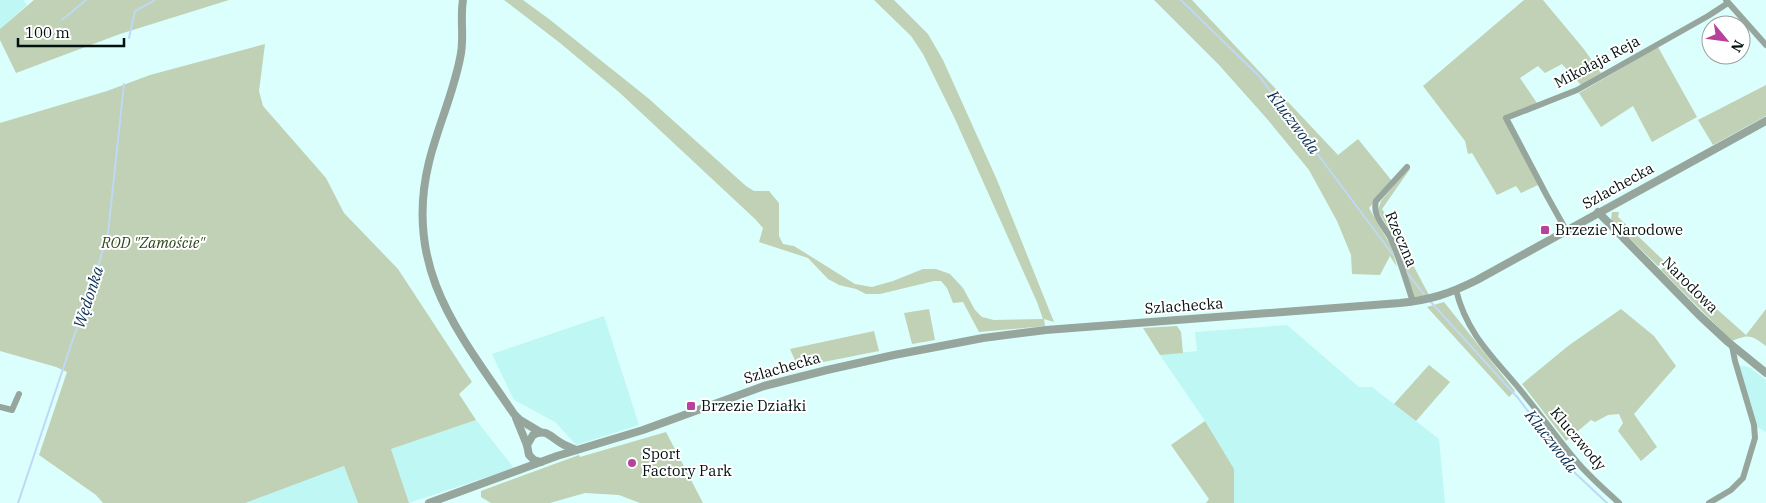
<svg xmlns="http://www.w3.org/2000/svg" width="1766" height="503" font-family="'IBM Plex Serif',serif">
  <rect width="100%" height="100%" fill="#dbfffc"/>
  <g fill="#bff7f4">
    <path d="M0 0H23L27 5 0 29Z"/>
    <path d="M604 316 639 425 576 445 555 422 514 400 492 354Z"/>
    <path d="M1287 325 1359 387H1372L1439 439 1445 503H1234L1233 469 1205 421 1160 355 1197 351 1195 332Z"/>
    <path d="M1738 365 1749 367 1766 380V432L1757 427Z"/>
    <path d="M476 420 514 468 409 503 391 449Z"/>
    <path d="M344 466 358 503H245Z"/>
  </g>
  <g fill="#c0d1b5">
    <path d="M34 0H229L120 34 16 73 0 40V29Z"/>
    <path d="M504 0H523L549 19 648 98 746 186 754 191H769L779 203V236L783 244 794 246 855 284 872 287 893 281 923 269H936L950 274 963 288 975 310 982 317 994 320 1043 319 1037 302 955 119 923 54 911 36 874 0H894L928 34 943 60 997 180 1054 322 1044 319 1045 326 979 332 963 302 953 303 947 288 941 281H934L880 294H866L856 289 839 285 828 279 808 258 759 242 763 228 755 219 620 93 560 43Z"/>
    <path d="M1154 0H1192L1338 155 1358 139 1392 181 1369 208 1391 246 1397 267 1390 256 1380 275 1352 274 1351 255 1337 221 1309 170 1268 120 1219 65Z"/>
    <path d="M1524 0H1543L1583 48 1601 73 1581 85 1562 64 1545 73 1538 66 1520 78 1537 103 1505 117 1538 185 1521 193 1516 186 1497 195 1472 153 1468 154 1465 141 1423 86Z"/>
    <path d="M265 44 259 91 263 106 326 178 344 213 398 269 472 382 459 394 476 420 391 449 409 503H358L344 466 245 503H103L96 495 39 455 67 372 56 367 0 351V123L107 91 150 75Z"/>
    <path d="M1658 47 1697 117 1652 142 1633 106 1601 127 1579 93Z"/>
    <path d="M1766 85V116L1713 145 1698 120Z"/>
    <path d="M1409 168 1410 169 1382 209 1398 234 1397 235 1429 295 1414 297 1393 237 1378 210 1381 201Z"/>
    <path d="M1612 212H1619L1618 217 1664 261 1658 266 1611 220Z"/>
    <path d="M1666 264 1746 335 1766 309V346C1751 335 1749 334 1732 341L1661 270Z"/>
    <path d="M1444 302 1515 391 1509 397 1427 307Z"/>
    <path d="M929 309 935 340 912 344 904 313Z"/>
    <path d="M1621 309 1654 336 1676 366 1634 414 1657 447 1641 461 1618 431 1623 423 1619 414 1608 415 1595 422 1591 420 1566 441 1522 384 1568 346Z"/>
    <path d="M1177 326 1181 332 1183 353 1160 355 1143 328Z"/>
    <path d="M874 331 879 351 798 367 790 349Z"/>
    <path d="M1429 365 1450 382 1416 421 1394 404Z"/>
    <path d="M1205 421 1234 469V503H1206L1209 499 1171 445Z"/>
    <path d="M666 432 703 503H640L619 495 585 493 550 503H491L481 497V491L579 455 580 457Z"/>
  </g>
  <g fill="none" stroke-linecap="round" stroke-linejoin="round">
    <g stroke="#bfd9f4" stroke-width="2">
      <path d="M1181 0 1260 77 1393 255"/>
      <path d="M62 20 86 0"/>
      <path d="M129 38 135 11 155 0"/>
      <path d="M1406 271 1426 297"/>
      <path d="M1429 300 1518 398 1575 473 1607 503"/>
      <path d="M18 503 74 336 91 290 108 233 124 84"/>
    </g>
    <g stroke="#96a69d" stroke-width="6">
      <path d="M1726 0 1766 45"/>
      <path d="M1407 167 1376 201C1372 215 1384 226 1390 237 1399 256 1406 281 1413 302"/>
      <path d="M1566 230 1547 196 1506 118 1577 90 1708 16 1728 3"/>
      <path d="M1456 290C1468 338 1497 360 1526 397 1544 419 1560 442 1578 463 1590 477 1605 490 1619 503"/>
      <path d="M0 407 12 410 19 394"/>
      <path d="M1709 503 1731 490 1743 478 1755 438 1754 425 1735 361 1732 346"/>
    </g>
    <g stroke="#96a69d" stroke-width="8">
      <path d="M463 0C460 17 464 35 461 53 455 90 438 125 429 162 403 268 458 332 514 414L520 420 540 432"/>
      <path d="M1598 212 1699 315 1728 342 1766 373"/>
      <path d="M516 418 527 445 529 455 534 460 541 462"/>
      <path d="M527 445 533 435C545 428 551 437 561 443 566 446 571 448 576 450"/>
      <path d="M429 503 557 456 643 430 764 386 827 370 894 355 983 338 1046 330 1400 303C1430 300 1449 294 1477 280L1766 121"/>
    </g>
  </g>
  <g fill="#b7429b" stroke="#fff" stroke-width="2">
    <rect x="1540" y="225" width="10" height="10" rx="2.5"/>
    <rect x="686" y="401" width="10" height="10" rx="2.5"/>
    <circle cx="632" cy="463" r="5"/>
  </g>
  <g text-anchor="middle" stroke-width="4" stroke-linejoin="round" paint-order="stroke">
    <g font-size="15" fill="#02100f" stroke="#fff">
      <text transform="translate(1597 62) rotate(-28)" y="5">Mikołaja Reja</text>
      <text transform="translate(1618 186) rotate(-29)" y="5">Szlachecka</text>
      <text transform="translate(1401 239) rotate(67)" y="5">Rzeczna</text>
      <text transform="translate(1690 285) rotate(45)" y="5">Narodowa</text>
      <text transform="translate(1184 306) rotate(-4)" y="5">Szlachecka</text>
      <text transform="translate(782 368) rotate(-16)" y="5">Szlachecka</text>
      <text transform="translate(1578 439) rotate(50)" y="5">Kluczwody</text>
    </g>
    <g font-size="15" fill="#02100f" stroke="#fff" text-anchor="start">
      <text x="1555" y="235">Brzezie Narodowe</text>
      <text x="701" y="411">Brzezie Działki</text>
      <text x="642" y="459">Sport<tspan x="642" dy="17">Factory Park</tspan></text>
    </g>
    <g font-size="15" font-style="italic" fill="#2b4416" stroke="#fff">
      <text x="153" y="248">ROD "Zamoście"</text>
    </g>
    <g font-size="16" font-style="italic" fill="#093054" stroke="#fff">
      <text transform="translate(1294 122) rotate(53)" y="6">Kluczwoda</text>
      <text transform="translate(88 297) rotate(-72)" y="6">Wędonka</text>
      <text transform="translate(1552 441) rotate(52)" y="6">Kluczwoda</text>
    </g>
  </g>
  <g transform="translate(1726 40) rotate(119)"><circle r="24" fill="#ffffff" stroke="#9a9f9f"/>
  <path d="M0-4L9 19L0 12L-9 19Z" fill="#b7429b"/>
  <text y="-8" font-size="14" font-weight="bold" text-anchor="middle" fill="#02100f">N</text>
  </g>
  <path d="M18 38v8h106v-8" fill="none" stroke="#02100f" stroke-width="2.5"/>
  <text x="25" y="38" font-size="15" fill="#02100f" stroke="#ffffff" stroke-width="4" paint-order="stroke">100 m</text>
</svg>
